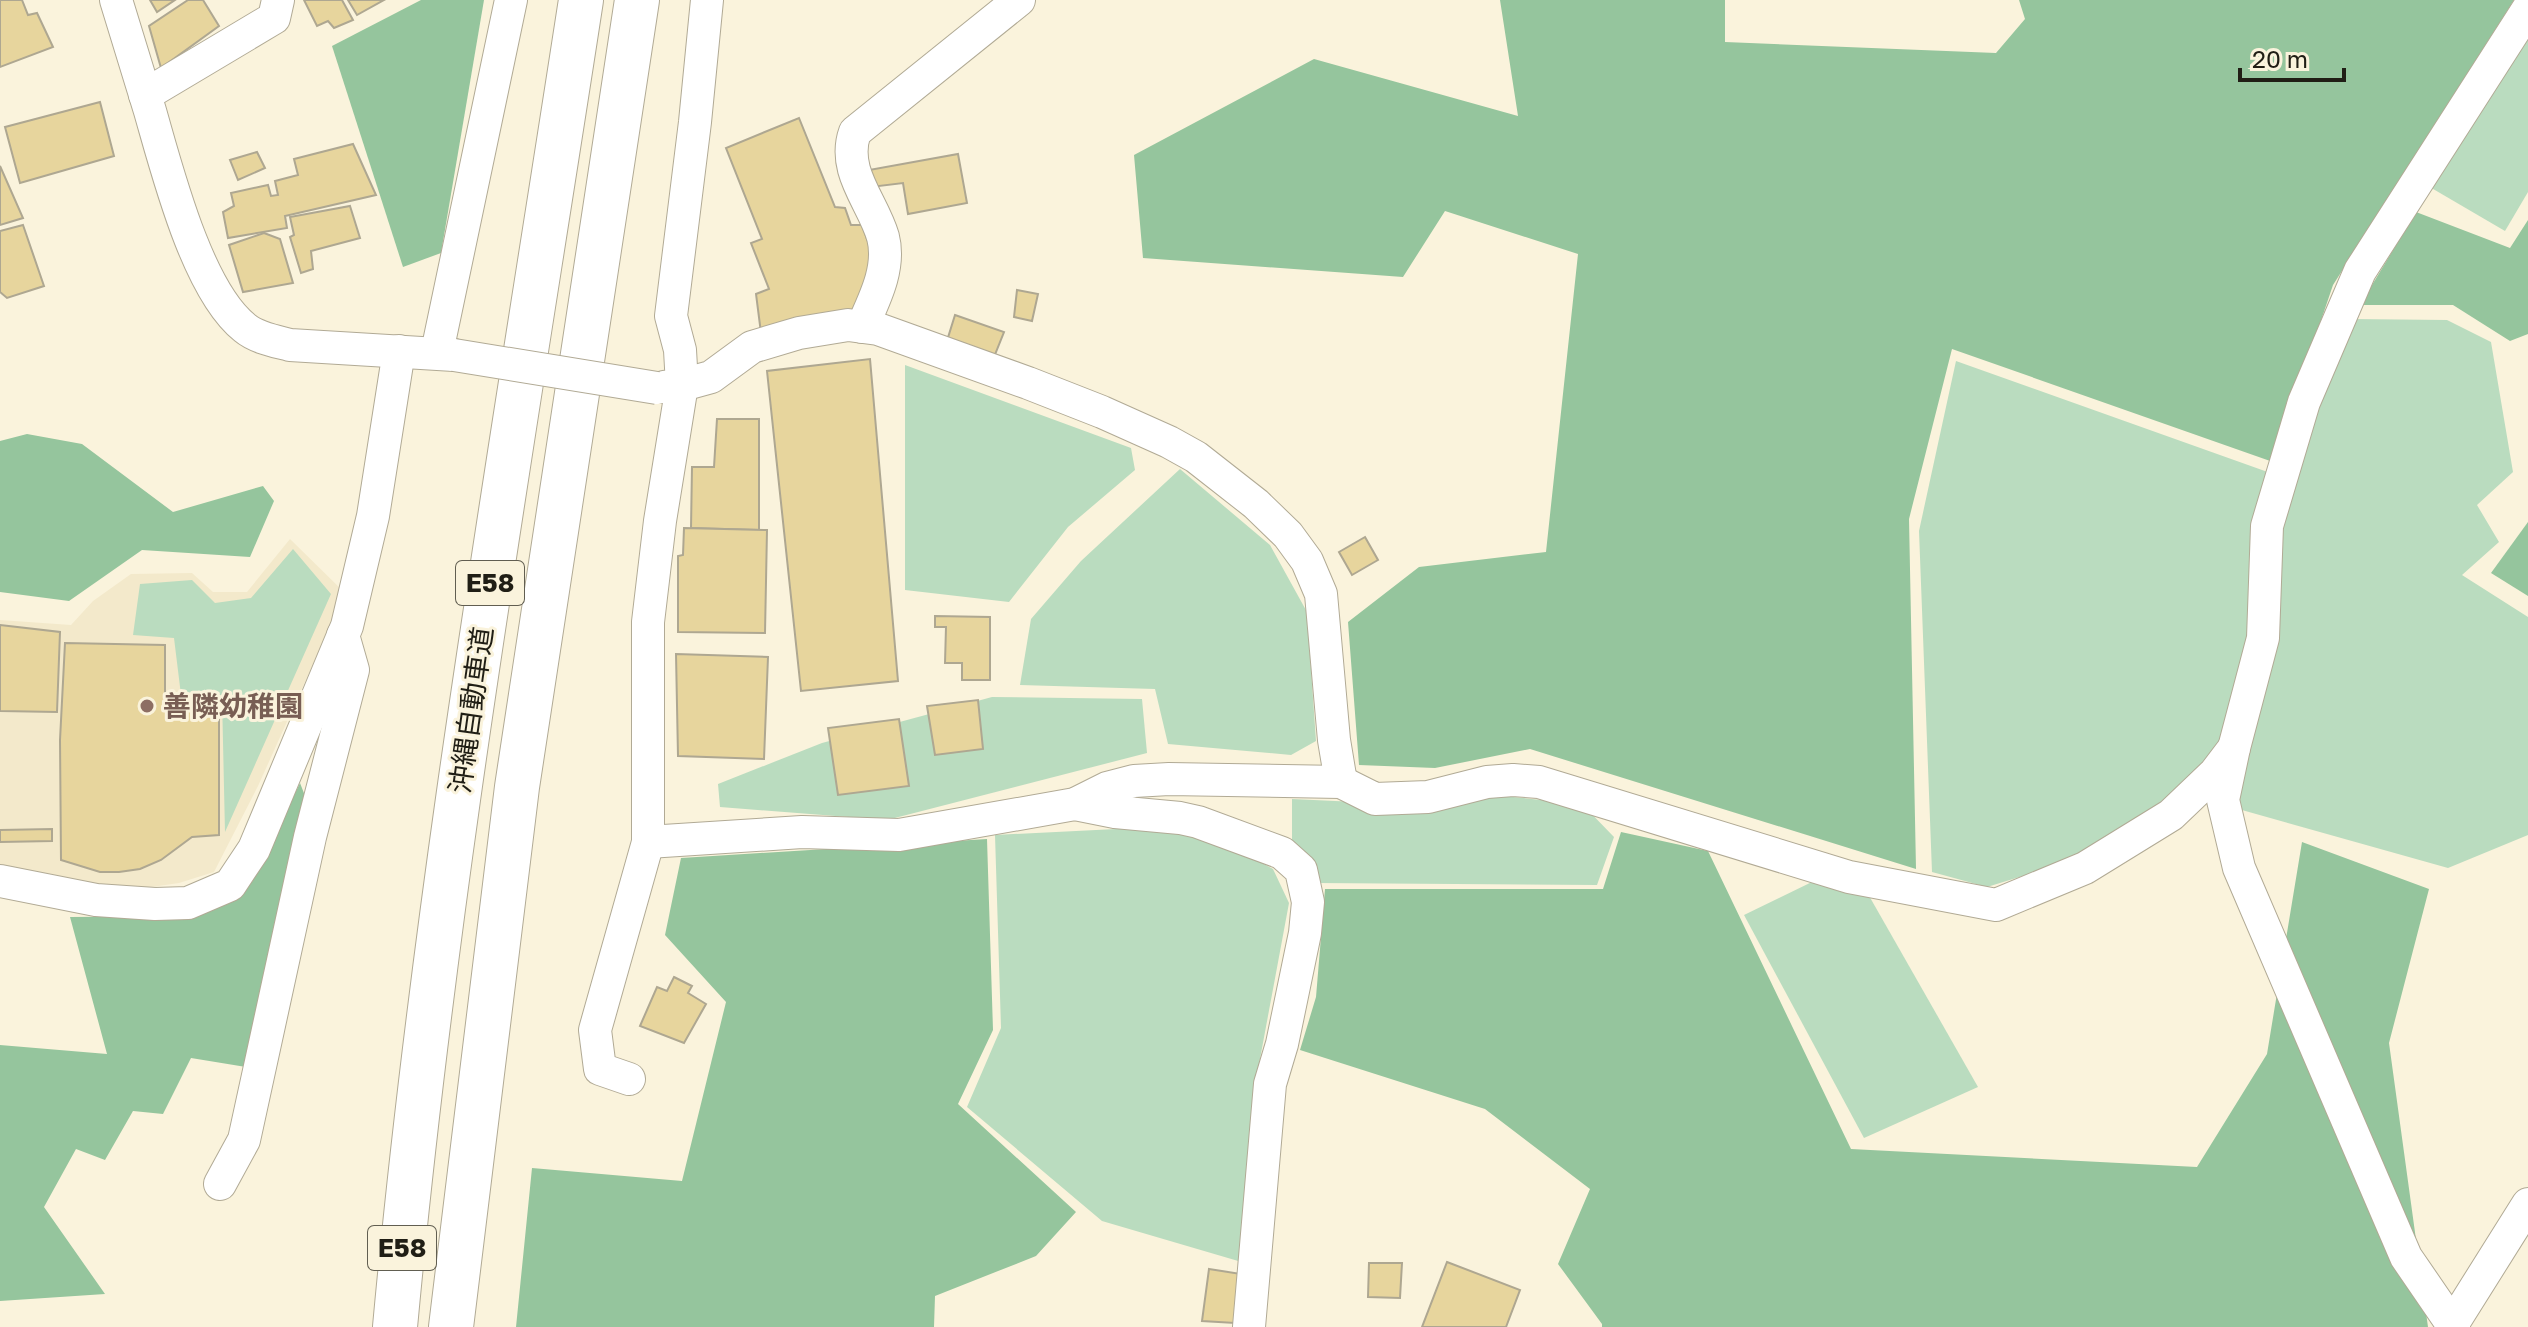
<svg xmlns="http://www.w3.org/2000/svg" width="2528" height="1327" font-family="'Golos Text','Noto Sans JP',sans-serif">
  <rect width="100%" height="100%" fill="#faf3dc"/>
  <path fill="#f3e9cb" d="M290 539 345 593 258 786 214 872 179 883 117 892 52 874 0 869V620L71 625 93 601 131 574 192 573 213 592H247Z"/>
  <g fill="#badcbf">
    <path d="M2528 21V192L2505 231 2428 186Z"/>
    <path d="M2352 319 2447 320 2491 342 2513 472 2477 505 2499 542 2462 575 2528 617V835L2448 868 2178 792 2084 857 1987 887 1932 872 1919 531 1956 361 2290 480Z"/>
    <path d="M905 365 1131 448 1135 470 1068 527 1009 602 905 590Z"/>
    <path d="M1180 469 1270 545 1307 612 1316 741 1291 755 1168 744 1155 689 1020 685 1031 619 1081 561Z"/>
    <path d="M293 549 331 594 225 832 222 697 181 695 174 638 133 635 140 584 192 580 215 603 251 598Z"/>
    <path d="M992 697 1142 699 1147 753 887 820 720 807 718 784 822 743Z"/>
    <path d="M1503 796 1582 804 1614 837 1597 885 1314 883 1292 843V799L1443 806Z"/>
    <path d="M1156 827 1237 849 1273 869 1289 903 1257 1075 1245 1263 1102 1221 967 1107 1001 1028 995 835Z"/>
    <path d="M1816 880 1868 894 1978 1087 1864 1138 1744 915Z"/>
  </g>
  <g fill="#95c59d">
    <path d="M421 0H484L441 253 403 267 332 46Z"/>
    <path d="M1500 0H1725V42L1996 53 2025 19 2019 0H2514L2333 285 2273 462 1952 349 1909 519 1916 869 1530 749 1435 768 1359 765 1348 622 1419 567 1546 552 1578 254 1445 211 1403 277 1143 258 1134 155 1314 59 1518 116Z"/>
    <path d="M2416 212 2510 248 2528 220V334L2510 341 2453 305H2360Z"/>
    <path d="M27 434 82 444 173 512 263 486 274 501 250 557 142 550 69 601 0 592V441Z"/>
    <path d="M2528 522V596L2491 573Z"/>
    <path d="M300 783 307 801 246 1067 191 1058 163 1114 133 1111 105 1160 76 1149 44 1207 105 1294 0 1301V1045L107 1054 70 917 197 916 252 882Z"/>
    <path d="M1621 832 1708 851 1851 1149 2197 1167 2267 1054 2302 842 2429 889 2389 1043 2428 1327H1602V1324L1558 1264 1590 1189 1485 1109 1300 1050 1316 997 1325 889H1603Z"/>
    <path d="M987 839 993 1030 958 1104 1076 1212 1036 1256 935 1296 934 1327H516L532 1168 682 1181 726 1002 665 935 681 858Z"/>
  </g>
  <g fill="#e7d59d" stroke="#aea791" stroke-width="2">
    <path d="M0 0H22L28 15 37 13 53 47 0 67Z"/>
    <path d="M150 0H175L157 12Z"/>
    <path d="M188 0H203L219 26 161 68 149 26Z"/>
    <path d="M304 0H342L353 20 334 28 328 21 317 26Z"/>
    <path d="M348 0H384L357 15Z"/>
    <path d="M100 102 114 156 20 183 5 127Z"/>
    <path d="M799 118 835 207 845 208 851 225H862L877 267 853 317 761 333 756 294 769 289 751 243 762 239 726 148Z"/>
    <path d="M353 144 376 195 285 216 287 228 228 238 223 212 234 206 231 193 268 185 271 196 278 195 275 181 298 175 294 159Z"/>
    <path d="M257 152 265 168 238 180 230 160Z"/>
    <path d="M958 154 967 203 908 214 903 183 871 187 869 170Z"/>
    <path d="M0 166 23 218 0 225Z"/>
    <path d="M350 206 360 238 311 251 313 269 301 273 290 237 294 235 290 217Z"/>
    <path d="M23 225 44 286 7 298 0 292V231Z"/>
    <path d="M264 233 280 239 293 283 243 292 229 245Z"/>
    <path d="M1017 290 1038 294 1032 321 1014 317Z"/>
    <path d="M955 315 1004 332 992 362 946 344Z"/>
    <path d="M870 359 898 681 801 691 767 371Z"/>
    <path d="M717 419H759V530L691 528 692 467H714Z"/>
    <path d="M684 528 767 530 765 633 678 632V556L683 555Z"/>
    <path d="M1365 537 1378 560 1352 575 1339 552Z"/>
    <path d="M935 616 990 617V680H962V663H945L946 627H935Z"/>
    <path d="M0 625 60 632 57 712 0 711Z"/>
    <path d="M65 643 165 645V704H219V835L192 837 161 860 140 869 119 872H100L61 860 60 740Z"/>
    <path d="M676 654 768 657 764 759 678 756Z"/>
    <path d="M978 700 983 749 935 755 927 706Z"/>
    <path d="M899 719 909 786 838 795 828 728Z"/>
    <path d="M52 829V841L0 842V830Z"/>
    <path d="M674 977 692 986 688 993 706 1004 684 1043 640 1026 657 987 667 991Z"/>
    <path d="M1447 1262 1520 1290 1506 1327H1422Z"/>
    <path d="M1369 1263H1402L1400 1298 1368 1297Z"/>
    <path d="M1209 1269 1241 1274 1235 1323 1202 1321Z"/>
  </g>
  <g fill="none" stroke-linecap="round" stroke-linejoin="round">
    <defs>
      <g id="minor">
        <path d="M116 0C127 37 139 74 150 111 167 170 197 290 245 328 257 338 275 341 290 345L454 355"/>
        <path d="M145 95 274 18 278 0"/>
        <path d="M862 327C874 300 891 268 883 237 873 202 841 171 855 132L1019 0"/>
        <path d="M437 352 511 0"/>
        <path d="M664 387 682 385 711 377 752 347 799 333 848 325 878 329 1028 383 1102 412 1169 442 1196 457 1256 504 1288 535 1307 561 1321 594 1334 740 1341 782"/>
        <path d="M1075 804 1115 812 1180 818 1198 822 1282 853 1301 870 1308 902 1305 933 1282 1044 1270 1084 1249 1327"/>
        <path d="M648 842 802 832 899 835 1075 804 1107 788 1134 781 1169 779 1341 782 1375 799 1428 797 1487 782 1513 780 1539 782 1849 877 1996 905 2085 868 2171 815 2215 773 2234 748"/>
        <path d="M0 881 96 900 155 904 188 903 230 885 254 849 347 626 373 516 399 351"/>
        <path d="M629 1079 600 1069 595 1030 648 842V622L660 521 682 385 680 350 671 316 695 122 707 0"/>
        <path d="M220 1184 244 1140 310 837 353 670 343 635"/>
        <path d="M2452 1325 2528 1204"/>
        <path d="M2454 1327 2406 1257 2239 868 2223 800 2234 748 2263 638 2267 526 2304 402 2360 271 2528 9"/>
      </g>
      <g id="motorway">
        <path d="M395 1327C436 882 513 442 581 0"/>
        <path d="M451 1327 517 787 637 0"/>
      </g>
    </defs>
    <use href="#minor" stroke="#b1aa95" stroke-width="34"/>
    <use href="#motorway" stroke="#b1aa95" stroke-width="46"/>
    <use href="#minor" stroke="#fff" stroke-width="32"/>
    <use href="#motorway" stroke="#fff" stroke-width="44"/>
    <defs>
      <path id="minor-bridge" d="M454 355 657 388"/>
    </defs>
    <use href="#minor-bridge" stroke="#b1aa95" stroke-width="34" stroke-linecap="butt"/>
    <use href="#minor-bridge" stroke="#fff" stroke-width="32"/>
  </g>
  <circle fill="#8d6e63" stroke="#faf3dc" stroke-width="3" cx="147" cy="706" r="8"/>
  <g text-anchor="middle" stroke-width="6" stroke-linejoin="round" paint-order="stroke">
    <g fill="#faf3dc" stroke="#615e51" stroke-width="2">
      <rect x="456" y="561" width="68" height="44" rx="6"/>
      <rect x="368" y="1226" width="68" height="44" rx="6"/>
    </g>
    <g font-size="26" font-weight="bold" fill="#201e15">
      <text x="490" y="592">E58</text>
      <text x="402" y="1257">E58</text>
    </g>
    <g font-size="28" font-weight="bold" fill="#785e54" stroke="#faf3dc" text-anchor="start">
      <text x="163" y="716">善隣幼稚園</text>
    </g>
    <g font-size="28" fill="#201e15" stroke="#faf3dc">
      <text transform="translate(471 710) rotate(-82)" y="10">沖縄自動車道</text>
    </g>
  </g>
  <path d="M2240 68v12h104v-12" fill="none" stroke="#201e15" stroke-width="4"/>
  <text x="2252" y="68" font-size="24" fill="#201e15" stroke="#faf3dc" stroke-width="6" paint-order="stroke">20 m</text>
</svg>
